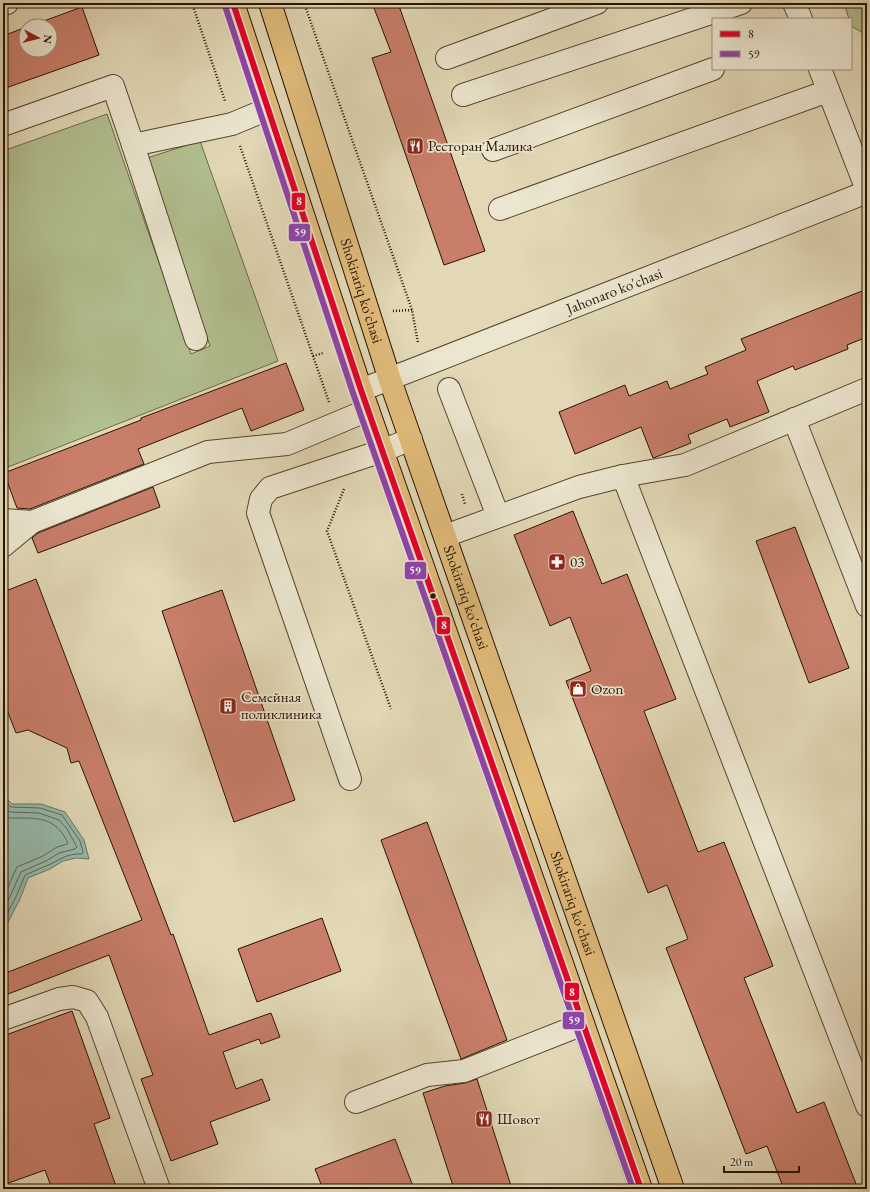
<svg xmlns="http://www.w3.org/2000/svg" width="870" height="1192" font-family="'EB Garamond',serif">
  <rect width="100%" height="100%" fill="#e2d8b6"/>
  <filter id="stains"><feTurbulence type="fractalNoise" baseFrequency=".005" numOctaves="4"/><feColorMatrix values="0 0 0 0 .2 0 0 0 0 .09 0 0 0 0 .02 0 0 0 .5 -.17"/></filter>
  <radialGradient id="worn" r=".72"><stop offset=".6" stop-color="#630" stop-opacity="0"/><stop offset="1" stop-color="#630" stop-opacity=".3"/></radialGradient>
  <g fill="#b2bf8f" stroke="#6c6948">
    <path d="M844 3H867V35L851 26V19H849Z"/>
    <path d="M107 114 191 354 210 346 147 158 200 141 278 361 3 469V151Z"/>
  </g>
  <path fill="#95baab" stroke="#697767" d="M3 792 4 796 12 804H41L65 812 84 840 89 859 76 858 63 861 50 869 28 878 20 899 7 924 3 926Z"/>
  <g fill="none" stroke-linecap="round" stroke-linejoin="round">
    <g stroke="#5e6656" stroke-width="1">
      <path d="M3 800 11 807 40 808 62 815 80 841 83 852 82 854C66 853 59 861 46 866 39 869 32 872 25 875L16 897 3 921"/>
      <path d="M3 808 10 812 39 813 59 820 67 829 77 847 75 849 59 853 46 861 21 872 3 912"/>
      <path d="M3 816C9 819 15 818 21 818 45 818 57 821 68 843L67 844 57 847 43 856 17 867 14 873 3 899"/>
    </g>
  </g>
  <g fill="#c97e6a" stroke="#271300">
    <path d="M372 3H398L485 251 444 265 372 58 391 52Z"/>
    <path d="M82 7 99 55 3 89V36L26 27V50H50V26H30Z"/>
    <path d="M867 289V337L847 345 848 349 795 370 793 366 757 381 769 412 730 427 727 419 688 435 691 443 656 457 653 458 641 427 575 454 559 412 625 385 629 396 667 381 670 389 708 374 705 367 746 350 741 339Z"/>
    <path d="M286 363 304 410 251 431 242 408 138 449 144 464 30 509 17 508 4 473 141 420V418Z"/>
    <path d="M153 487 160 507 38 553 32 538 38 533Z"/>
    <path d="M573 511 602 584 627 574 676 699 644 711 698 852 724 842 773 966 744 978 797 1113 824 1102 858 1189H784L767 1146 746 1154 666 948 688 939 667 885 648 893 566 681 591 671 570 617 550 626 514 535Z"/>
    <path d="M795 527 849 668 809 683 756 541Z"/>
    <path d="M36 579 171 935 173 934 209 1035 271 1013 280 1037 261 1044 259 1039 223 1052 236 1089 262 1079 270 1100 210 1122 218 1144 171 1161 141 1079 153 1075 109 955 3 996V974L142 920 79 761 71 763 67 748 28 730 16 733 3 700V592Z"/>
    <path d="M222 590 295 800 234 822 162 611Z"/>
    <path d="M427 822 507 1040 461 1059 381 840Z"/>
    <path d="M322 918 341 971 257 1002 238 949Z"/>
    <path d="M72 1011 110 1118 94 1124 117 1189H52L45 1170 3 1185V1036Z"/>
    <path d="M477 1079 512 1189H454L423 1093 445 1086 465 1083Z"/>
    <path d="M395 1139 414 1189H323L315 1169Z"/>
  </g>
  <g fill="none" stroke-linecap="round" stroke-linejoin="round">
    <defs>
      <g id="minor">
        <path d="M794 3 801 19"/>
        <path d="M3 4 7 3"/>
        <path d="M447 58 597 3"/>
        <path d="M820 69 867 190"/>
        <path d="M463 95 741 3"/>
        <path d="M3 125 113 86 133 145 232 124 268 109"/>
        <path d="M133 145 196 339"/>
        <path d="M493 150 713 69"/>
        <path d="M500 209 828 91"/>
        <path d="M449 389 498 516"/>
        <path id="s1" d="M361 390 867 192"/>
        <path d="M794 419 867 606"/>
        <path d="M623 476 867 1106"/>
        <path d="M3 520 32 522 208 452 287 444 368 410"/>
        <path d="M445 536 579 487 623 476 685 465 867 389"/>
        <path d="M3 546 32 522"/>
        <path d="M350 779 258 513 261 499 270 488 382 451 411 439"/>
        <path d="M3 1019 59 999 73 997 87 1001 97 1017 159 1189"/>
        <path d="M356 1102 427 1075 464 1071 583 1024"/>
      </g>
      <g id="major">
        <path d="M233 3 361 390 641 1189"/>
        <path id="s2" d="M270 3 390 380 673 1189"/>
      </g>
    </defs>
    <use href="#minor" stroke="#56442e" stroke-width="24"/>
    <use href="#major" stroke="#271300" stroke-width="24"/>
    <g stroke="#271300" stroke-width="2.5" stroke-dasharray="1 2" stroke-linecap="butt">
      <path d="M192 3 225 101"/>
      <path d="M304 3 412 310 418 343"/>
      <path d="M240 146 329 402"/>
      <path d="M393 311 412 310"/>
      <path d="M313 356 323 353"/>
      <path d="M344 489 327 531 391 709"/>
      <path d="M462 494 465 504"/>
    </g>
    <use href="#minor" stroke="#ece6d0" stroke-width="22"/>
    <use href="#major" stroke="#e1bc7b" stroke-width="22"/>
    <defs>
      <path id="bus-1" d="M233 3 361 390 641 1189"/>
      <path id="bus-2" d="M225 6 353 393 633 1189"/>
    </defs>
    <use href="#bus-1" stroke="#ece6d0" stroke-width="9"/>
    <use href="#bus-2" stroke="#ece6d0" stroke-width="9"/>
    <use href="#bus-1" stroke="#e4002b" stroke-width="6"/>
    <use href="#bus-2" stroke="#8e44ad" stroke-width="6"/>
  </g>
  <defs>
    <symbol id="restaurant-square" viewBox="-11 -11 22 22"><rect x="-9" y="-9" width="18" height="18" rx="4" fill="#8f2418" stroke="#ece6d0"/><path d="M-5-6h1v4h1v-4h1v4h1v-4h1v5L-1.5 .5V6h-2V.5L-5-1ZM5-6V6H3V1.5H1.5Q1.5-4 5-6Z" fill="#fff"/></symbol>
    <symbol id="pharmacy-square" viewBox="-11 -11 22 22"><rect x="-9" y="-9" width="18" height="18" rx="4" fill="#8f2418" stroke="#ece6d0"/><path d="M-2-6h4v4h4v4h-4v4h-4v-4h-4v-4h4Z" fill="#fff"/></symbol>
    <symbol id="shop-square" viewBox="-11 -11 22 22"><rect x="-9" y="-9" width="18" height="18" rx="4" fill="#8f2418" stroke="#ece6d0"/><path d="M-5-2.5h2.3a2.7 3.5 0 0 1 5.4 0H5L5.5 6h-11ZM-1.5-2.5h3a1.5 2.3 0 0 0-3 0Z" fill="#fff"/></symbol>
    <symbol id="building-square" viewBox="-11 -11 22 22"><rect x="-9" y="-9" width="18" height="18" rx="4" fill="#8f2418" stroke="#ece6d0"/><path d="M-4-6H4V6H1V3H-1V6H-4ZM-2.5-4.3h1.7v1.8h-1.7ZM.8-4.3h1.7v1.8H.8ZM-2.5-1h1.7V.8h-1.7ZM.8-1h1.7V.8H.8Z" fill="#fff"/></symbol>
  </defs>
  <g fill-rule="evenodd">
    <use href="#restaurant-square" x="405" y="136" width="20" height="20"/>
    <use href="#pharmacy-square" x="547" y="552" width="20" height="20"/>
    <use href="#shop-square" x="568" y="679" width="20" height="20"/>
    <use href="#building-square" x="218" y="696" width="20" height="20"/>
    <use href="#restaurant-square" x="474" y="1109" width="20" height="20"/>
  </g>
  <circle fill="#271300" stroke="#ece6d0" stroke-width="1.5" cx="433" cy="596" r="3.5"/>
  <g text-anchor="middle" stroke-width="3.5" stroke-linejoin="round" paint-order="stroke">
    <g font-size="15" fill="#271300" stroke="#ece6d0" text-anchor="start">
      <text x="428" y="151">Ресторан Малика</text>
      <text x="570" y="567">03</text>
      <text x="591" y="694">Ozon</text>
      <text x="241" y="702">Семейная<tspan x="241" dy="17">поликлиника</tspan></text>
      <text x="497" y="1124">Шовот</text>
    </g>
    <g font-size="15" fill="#271300" stroke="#ece6d0">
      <text dy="5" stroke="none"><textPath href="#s2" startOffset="302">Shokirariq ko'chasi</textPath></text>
      <text dy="5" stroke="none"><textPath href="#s1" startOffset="272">Jahonaro ko'chasi</textPath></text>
      <text dy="5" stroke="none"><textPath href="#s2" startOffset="626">Shokirariq ko'chasi</textPath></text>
      <text dy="5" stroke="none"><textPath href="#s2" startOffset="950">Shokirariq ko'chasi</textPath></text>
    </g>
  </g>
  <g stroke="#ece6d0" stroke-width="1.5">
    <rect x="291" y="192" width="15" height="19" rx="4" fill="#e4002b"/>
    <rect x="288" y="223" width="23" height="19" rx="4" fill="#8e44ad"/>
    <rect x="404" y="561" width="23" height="19" rx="4" fill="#8e44ad"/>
    <rect x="436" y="616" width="15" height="19" rx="4" fill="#e4002b"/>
    <rect x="564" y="982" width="16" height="19" rx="4" fill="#e4002b"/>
    <rect x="562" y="1011" width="23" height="19" rx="4" fill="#8e44ad"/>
  </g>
  <g font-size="11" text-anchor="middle" font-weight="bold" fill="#fff">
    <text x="299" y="205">8</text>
    <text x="300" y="236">59</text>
    <text x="415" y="574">59</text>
    <text x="444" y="629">8</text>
    <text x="572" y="996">8</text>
    <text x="574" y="1024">59</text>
  </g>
  <rect width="870" height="1192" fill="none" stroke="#e2d8b6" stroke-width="16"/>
  <rect x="4" y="4" width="862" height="1184" fill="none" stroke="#271300" stroke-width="2"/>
  <rect x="8" y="8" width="854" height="1176" fill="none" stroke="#271300"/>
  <rect x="712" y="18" width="140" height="52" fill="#ece6d0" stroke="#9d927d"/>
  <rect x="720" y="31" width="20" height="6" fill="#e4002b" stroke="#9d927d"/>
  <text x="748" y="38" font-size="12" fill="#271300">8</text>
  <rect x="720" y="51" width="20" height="6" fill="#8e44ad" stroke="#9d927d"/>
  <text x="748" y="58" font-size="12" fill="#271300">59</text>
  <g transform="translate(38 38) rotate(97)"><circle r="19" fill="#ece6d0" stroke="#9d927d"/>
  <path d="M0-3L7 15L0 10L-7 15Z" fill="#8f2418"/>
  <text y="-6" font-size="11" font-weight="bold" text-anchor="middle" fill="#271300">N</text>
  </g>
  <path d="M724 1166v6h75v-6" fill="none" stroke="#271300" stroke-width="2"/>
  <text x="730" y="1166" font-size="12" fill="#271300" stroke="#ece6d0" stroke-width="3" paint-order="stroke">20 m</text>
  <rect width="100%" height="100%" filter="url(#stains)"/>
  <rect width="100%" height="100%" fill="url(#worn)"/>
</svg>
